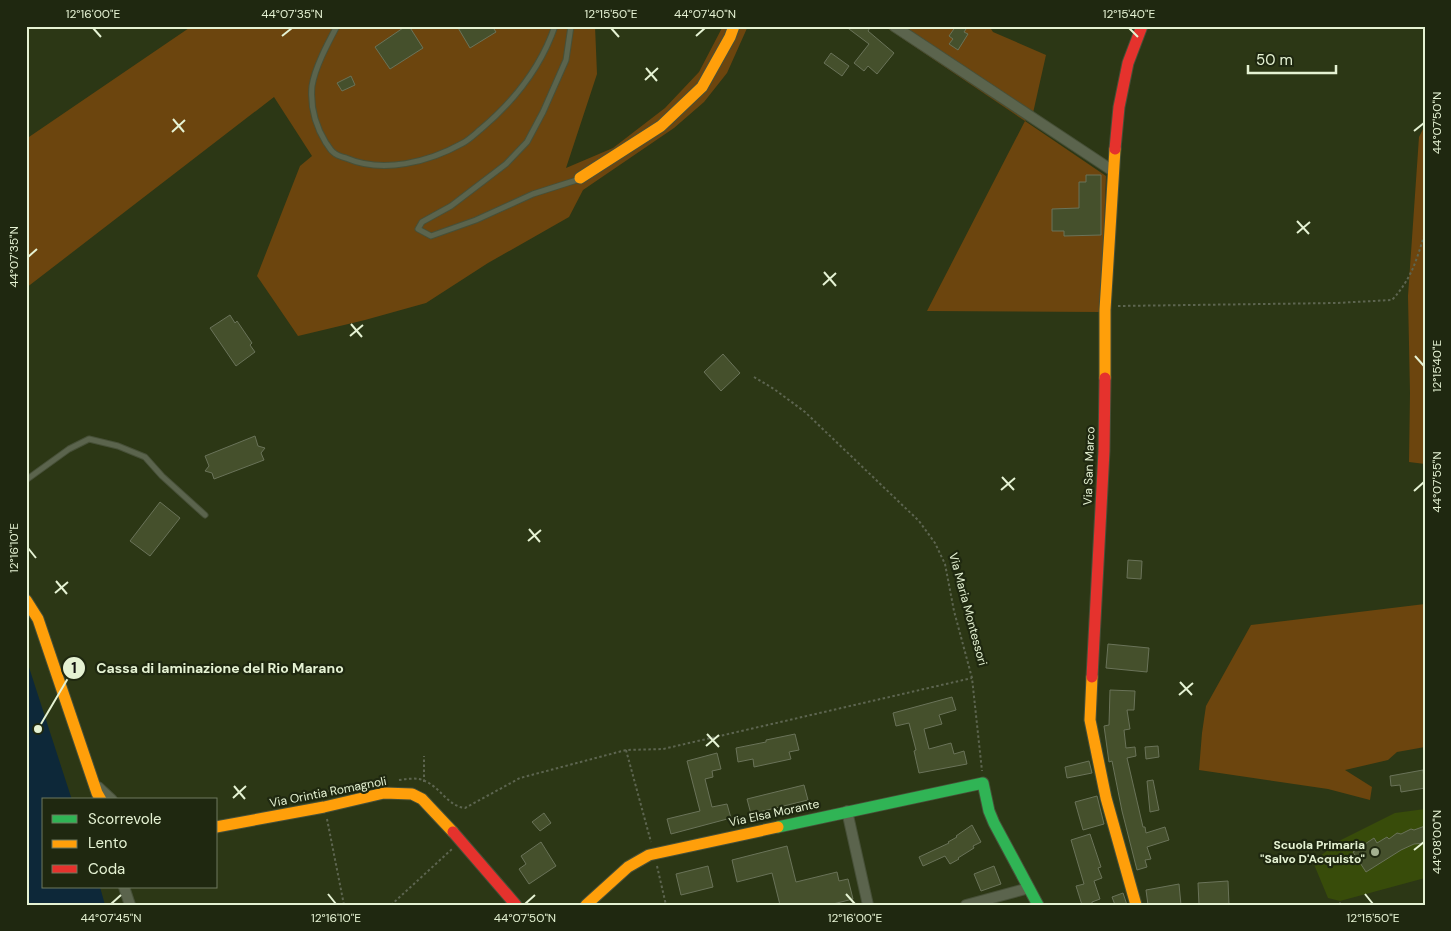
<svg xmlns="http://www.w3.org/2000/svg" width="1451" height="931" font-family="'DM Sans',sans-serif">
  <rect width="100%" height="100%" fill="#2c3715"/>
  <path fill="#384c0a" d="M1425 809V878L1340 901 1328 898 1313 862 1339 841 1395 813Z"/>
  <g fill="#6c450e">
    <path d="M192 26H595L597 74 566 168 613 148 665 108 699 72 723 26H748L727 73 704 102 674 128 583 190 569 217 488 263 426 303 365 320 298 336 257 276 300 166 312 156 274 97 26 288V139Z"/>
    <path d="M884 26H989L993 32 1046 55 1033 113 1025 121 1106 176 1101 312 927 311 1025 121Z"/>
    <path d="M1425 125V464L1409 462 1410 393 1408 296 1419 137Z"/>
    <path d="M1425 604V747L1397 752 1388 760 1345 770 1372 787 1370 800 1328 789 1199 770 1202 733 1206 706 1251 625Z"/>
  </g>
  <path fill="#0d2839" d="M26 658 72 800H44V887H100L105 905H26Z"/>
  <g fill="#45502c" stroke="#6a7359">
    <path d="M406 26H409L423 48 390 69 375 47Z"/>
    <path d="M457 26H492L496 32 470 48Z"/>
    <path d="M845 26H871L868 31 894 53 877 74 868 66 864 71 854 63 869 44Z"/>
    <path d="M956 26H968L964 32 968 34 958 50 949 44 953 39 949 36Z"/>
    <path d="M831 53 849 66 842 76 824 63Z"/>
    <path d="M351 76 355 85 342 91 337 83Z"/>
    <path d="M1086 175H1101V235L1064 236V231H1052V209L1079 208V182H1086Z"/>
    <path d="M230 315 235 323 237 321 252 343 250 345 255 352 236 366 210 328Z"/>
    <path d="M723 354 740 373 721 391 704 372Z"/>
    <path d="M255 436 258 446 265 448 261 453 264 460 214 479 212 473 205 471 209 466 205 456Z"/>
    <path d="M160 502 180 518 150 556 130 541Z"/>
    <path d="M1128 560 1142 561 1141 579 1127 578Z"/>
    <path d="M1108 644 1149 648 1147 672 1106 668Z"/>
    <path d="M1110 690 1135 691 1134 710H1127L1130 729 1124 730 1126 748 1135 747 1136 756 1127 758 1143 827H1145L1146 833 1165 827 1169 840 1147 847 1151 859 1145 860 1147 867 1137 870 1122 811 1112 761 1109 762 1104 726 1109 725Z"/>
    <path d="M952 697 956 710 939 715 942 724 924 729 929 749 951 743 954 754 964 751 967 764 919 773 914 751 916 750 909 723 896 726 893 713Z"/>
    <path d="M795 734 799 750 789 752 791 759 754 767 753 759 738 762 736 748 766 742V740Z"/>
    <path d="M1158 746 1159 757 1146 759 1145 747Z"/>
    <path d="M717 753 721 769 712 771 713 777 705 779 712 807 727 804 731 818 671 834 667 819 700 811 687 761Z"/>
    <path d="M1089 761 1092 773 1067 778 1065 767Z"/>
    <path d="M1423 770 1425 788 1401 792 1400 785 1391 786 1390 776Z"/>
    <path d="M1153 780 1159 810 1150 812 1147 781Z"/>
    <path d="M804 785 808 800 751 814 747 799Z"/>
    <path d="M1097 796 1104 824 1083 830 1075 802Z"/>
    <path d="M544 813 551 823 540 831 532 822Z"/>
    <path d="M972 825 981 842 973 846 974 848 958 858 959 859 950 864 945 856 923 866 919 857 949 843 948 842 957 837 956 836Z"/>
    <path d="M1425 826V843L1414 844 1401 850 1366 872 1353 852 1374 838 1377 843 1387 837 1389 839 1397 833 1401 834 1411 829 1414 830Z"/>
    <path d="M1090 834 1101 867 1098 868 1102 878 1094 881 1100 899 1092 902V905H1082L1076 886 1084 884 1071 840Z"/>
    <path d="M541 842 556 866 529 884 519 869 526 864 521 856Z"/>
    <path d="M787 846 796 882 837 872 839 881 848 879 853 899 829 905H780L772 873 737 882 732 860Z"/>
    <path d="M708 866 713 887 681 895 676 874Z"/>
    <path d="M994 866 1001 884 981 891 974 874Z"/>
    <path d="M1228 881 1229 905H1199L1198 883Z"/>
    <path d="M1179 884 1181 905H1148L1146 890Z"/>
    <path d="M1123 893 1127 905H1115L1112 897Z"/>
  </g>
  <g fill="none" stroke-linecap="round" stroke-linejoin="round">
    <defs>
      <g id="lane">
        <path d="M337 26C328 43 315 67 312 86 310 107 315 125 326 143 328 145 330 150 333 152 336 155 342 157 346 158 383 174 429 162 463 143 469 140 475 134 481 129 513 102 541 67 555 26"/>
        <path d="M571 26 566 60 543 112 527 142 506 164 451 206 422 222 418 229 431 236 476 220 533 194 580 179"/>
        <path d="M26 480 69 449 89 439 118 446 145 457 162 476 205 515"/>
      </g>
      <g id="street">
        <path d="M894 26 1113 171"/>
        <path d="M98 787 112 800"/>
        <path d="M847 811 868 905"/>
        <path d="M124 887 130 905"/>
        <path d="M966 905 1029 888"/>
      </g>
      <path id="fast" d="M778 827 983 783 989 811 994 823 1038 905"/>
      <g id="slow">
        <path d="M580 178 661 126 702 87 730 37 734 26"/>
        <path d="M1105 378V310L1115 149"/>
        <path d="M26 600 38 619 97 793 101 800"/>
        <path d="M1092 677 1090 720 1106 798 1136 905"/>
        <path d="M216 827 324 807 384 793 412 794 422 799 453 832"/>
        <path d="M586 905 628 867 649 855 778 827"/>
      </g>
      <g id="jam">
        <path d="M1115 149 1119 107 1128 63 1142 26"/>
        <path d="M1092 677 1104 451 1105 378"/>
        <path d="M453 832 516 905"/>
      </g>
    </defs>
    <use href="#lane" stroke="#475038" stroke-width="7"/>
    <use href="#street" stroke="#475038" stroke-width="12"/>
    <use href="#fast" stroke="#475038" stroke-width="13"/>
    <use href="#slow" stroke="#475038" stroke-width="13"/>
    <use href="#jam" stroke="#475038" stroke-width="13"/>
    <g stroke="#5d6550" stroke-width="2" stroke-dasharray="2.5 2.5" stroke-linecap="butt">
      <path d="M1118 306 1336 303 1392 300C1412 278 1416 261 1425 233"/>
      <path d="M754 377 774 389 805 412 919 521 935 543 945 564 954 611 972 678 982 771"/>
      <path d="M626 750 651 842"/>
      <path d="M399 780C406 779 413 778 419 779 440 784 446 806 465 808L520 778 626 750 663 749 972 678"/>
      <path d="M424 782V756"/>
      <path d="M321 795V792L357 785"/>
      <path d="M327 819 344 905"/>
      <path d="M657 866 666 905"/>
      <path d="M391 905 452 849"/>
      <path d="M1340 905V901"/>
    </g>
    <use href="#lane" stroke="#5b644d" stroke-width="5"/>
    <use href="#street" stroke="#5b644d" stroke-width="10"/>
    <use href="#fast" stroke="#30b455" stroke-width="11"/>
    <use href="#slow" stroke="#ff9f0a" stroke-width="11"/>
    <use href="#jam" stroke="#e5322d" stroke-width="11"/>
  </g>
  <path fill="none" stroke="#e5f2d3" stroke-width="2" d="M93 28 101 37M611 28 619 37M1129 28 1138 37M282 36 292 28M696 36 705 28M646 68 657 81M645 80 658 68M173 119 184 132M1414 131 1424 123M172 132 185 120M1297 221 1309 234M1297 233 1310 222M28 257 37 249M824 272 836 286M823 285 836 273M351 324 362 337M350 336 363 325M1415 356 1424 366M1002 477 1014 490M1001 490 1015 478M1414 491 1424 482M529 529 540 542M528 541 541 530M28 548 36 558M56 581 67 594M55 593 68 582M1180 682 1192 695M1179 695 1193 683M707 734 719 747M706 746 719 735M234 786 245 799M233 798 246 786M1414 850 1424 842M328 894 336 904M846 894 855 904M1365 894 1373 904M111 904 121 895M525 904 535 895"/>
  <circle fill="#a4b190" stroke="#1f2810" stroke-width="2" cx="1375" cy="852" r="5"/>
  <g text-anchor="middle" stroke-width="4.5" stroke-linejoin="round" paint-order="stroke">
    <g font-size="12" fill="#e5f2d3" stroke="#1f2810">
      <text transform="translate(1089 466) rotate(-88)" y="4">Via San Marco</text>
      <text transform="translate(968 609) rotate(75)" y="4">Via Maria Montessori</text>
      <text transform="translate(328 792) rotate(-11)" y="4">Via Orintia Romagnoli</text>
      <text transform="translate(774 813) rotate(-12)" y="4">Via Elsa Morante</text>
    </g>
    <g font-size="12" font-weight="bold" fill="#e5f2d3" stroke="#1f2810" text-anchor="end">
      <text x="1365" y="849">Scuola Primaria<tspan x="1365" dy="14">"Salvo D'Acquisto"</tspan></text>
    </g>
  </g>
  <path fill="none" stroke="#e5f2d3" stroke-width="2" d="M38 729L74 668"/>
  <g fill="#e5f2d3" stroke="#1f2810" stroke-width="2">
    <circle cx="38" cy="729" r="5"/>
    <circle cx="74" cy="668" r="12"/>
  </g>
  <g font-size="15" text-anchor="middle" font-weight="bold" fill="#111">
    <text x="74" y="673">1</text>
  </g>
  <g font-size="14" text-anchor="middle" font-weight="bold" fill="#e5f2d3" stroke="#1f2810" stroke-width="4.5" stroke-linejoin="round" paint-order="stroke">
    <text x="220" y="673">Cassa di laminazione del Rio Marano</text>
  </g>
  <rect width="1451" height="931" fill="none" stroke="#1f2810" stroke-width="55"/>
  <rect x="42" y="798" width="175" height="90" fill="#1f2810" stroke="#6e795e"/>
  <rect x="52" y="815" width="25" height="8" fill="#30b455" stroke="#6e795e"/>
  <text x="88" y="824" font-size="15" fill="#e5f2d3">Scorrevole</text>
  <rect x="52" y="840" width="25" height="8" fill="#ff9f0a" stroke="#6e795e"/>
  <text x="88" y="848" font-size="15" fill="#e5f2d3">Lento</text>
  <rect x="52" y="865" width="25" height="8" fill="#e5322d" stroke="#6e795e"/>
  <text x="88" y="874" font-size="15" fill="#e5f2d3">Coda</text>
  <path d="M1248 65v8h88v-8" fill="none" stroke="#e5f2d3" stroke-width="2.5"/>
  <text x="1256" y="65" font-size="15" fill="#e5f2d3" stroke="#1f2810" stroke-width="4" paint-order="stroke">50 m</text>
  <rect x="28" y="28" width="1396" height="876" fill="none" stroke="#e5f2d3" stroke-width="2"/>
  <g font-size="12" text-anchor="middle" fill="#e5f2d3">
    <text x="93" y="18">12°16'00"E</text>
    <text x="292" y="18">44°07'35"N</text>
    <text x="611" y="18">12°15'50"E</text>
    <text x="705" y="18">44°07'40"N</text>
    <text x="1129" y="18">12°15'40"E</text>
    <text transform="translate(1437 123) rotate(-90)" y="4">44°07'50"N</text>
    <text transform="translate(14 257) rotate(-90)" y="4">44°07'35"N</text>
    <text transform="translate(1437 366) rotate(-90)" y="4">12°15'40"E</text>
    <text transform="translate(1437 482) rotate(-90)" y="4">44°07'55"N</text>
    <text transform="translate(14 548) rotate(-90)" y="4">12°16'10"E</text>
    <text transform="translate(1437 842) rotate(-90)" y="4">44°08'00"N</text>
    <text x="111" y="922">44°07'45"N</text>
    <text x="336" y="922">12°16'10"E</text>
    <text x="525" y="922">44°07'50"N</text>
    <text x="855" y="922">12°16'00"E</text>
    <text x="1373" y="922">12°15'50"E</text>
  </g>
</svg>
